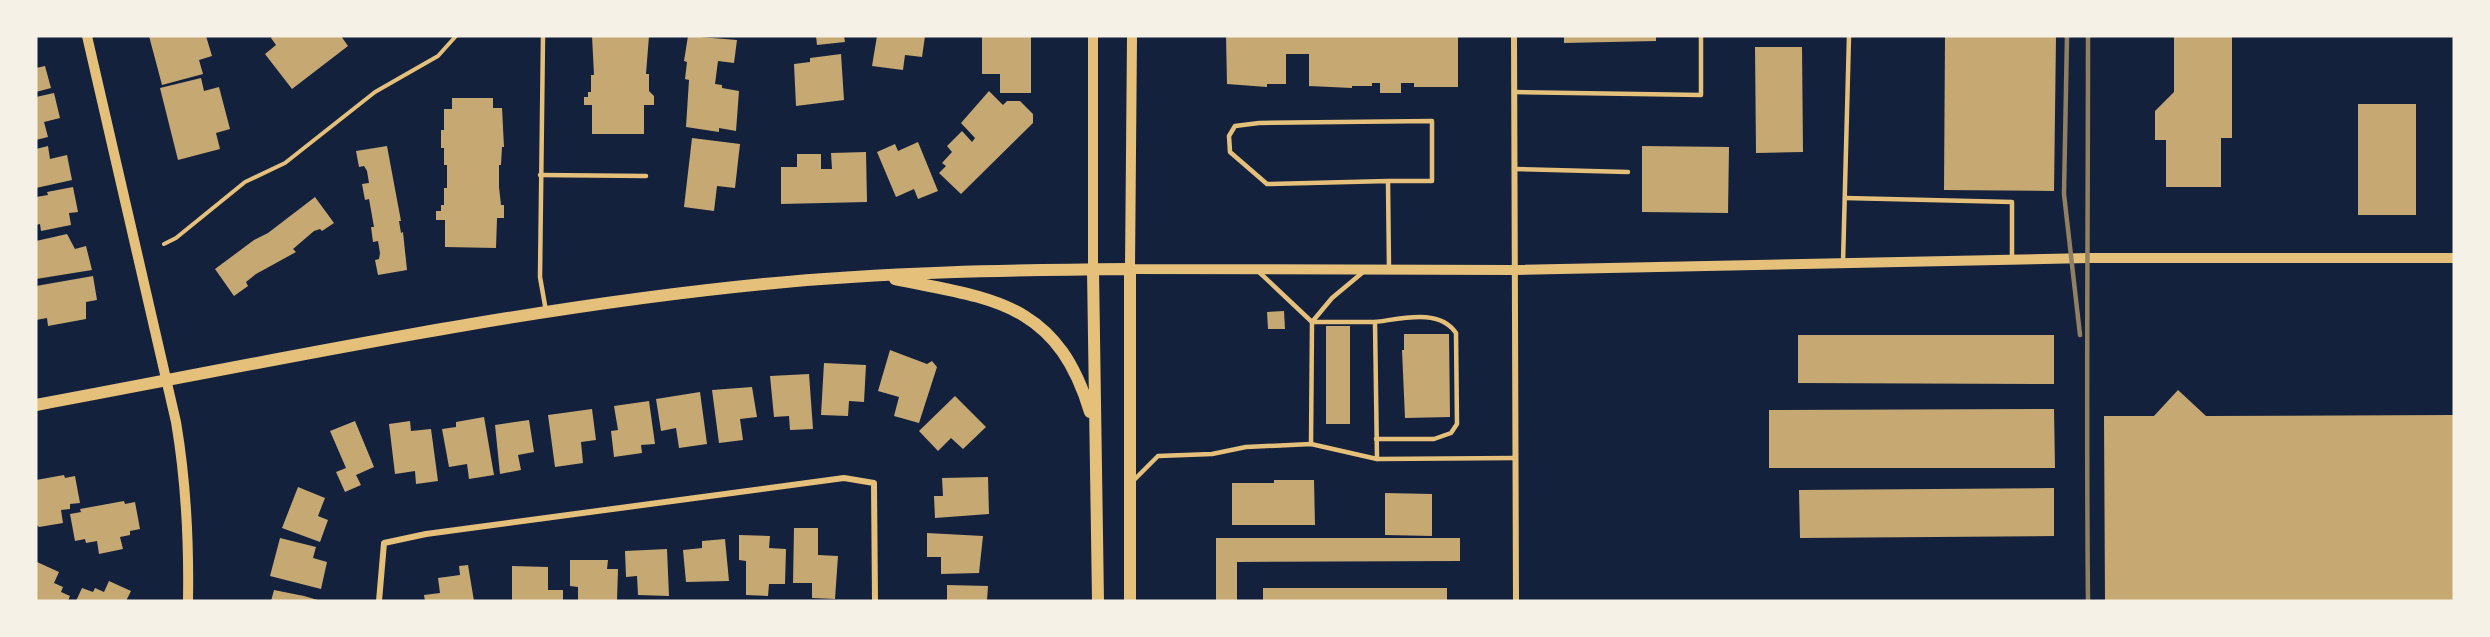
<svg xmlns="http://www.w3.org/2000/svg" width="2490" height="637" font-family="Poppins,sans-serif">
  <rect width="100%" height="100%" fill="#14213d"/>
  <g fill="#c6a872">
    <path d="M149 36H206L212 56 199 60 203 74 162 85Z"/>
    <path d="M273 36H341L348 46 292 89 265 54 276 45 271 38Z"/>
    <path d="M592 36H649L646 74H649V91L654 96V105H644V134H592V105H584V97H588V92H591V75H594Z"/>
    <path d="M688 36 737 40 734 63 718 61 715 84 722 85V88L739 91 736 131 719 128V132L686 127 689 80 685 79 687 62 684 61Z"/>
    <path d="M816 36H844L845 42 817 45Z"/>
    <path d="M877 36H925L922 57 905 55 903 70 872 66Z"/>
    <path d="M982 36H1031V93H1000V74H982Z"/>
    <path d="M1226 36H1458V87H1414V83H1401V93H1380V83H1372V86H1352V88L1309 86V54H1286V84H1267V87L1227 84Z"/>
    <path d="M1564 36H1656V41L1564 43Z"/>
    <path d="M1945 36H2056L2054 191 1944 190Z"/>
    <path d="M2174 36H2232V138H2221V187H2166V140H2155V111L2174 92Z"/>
    <path d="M1755 47H1802L1803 152 1756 153Z"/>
    <path d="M841 54 844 100 796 106 794 64 810 62V58Z"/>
    <path d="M45 66 51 88 36 92V68Z"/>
    <path d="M201 78 204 91 219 87 230 129 216 133 220 149 178 160 160 88Z"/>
    <path d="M989 91 1003 105 1007 101H1020L1033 114V123L961 194 939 173 946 166 942 163 952 152 947 146 962 131 972 142 975 138 961 123Z"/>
    <path d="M54 93 60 118 44 122 48 137 36 140V97Z"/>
    <path d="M452 98H493V108H502L504 147H502L501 165H499V187L501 205H504V218H497L496 248 445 247V220H436V211H441V205H444V188H447V165H444V148H441V130H444V109H452Z"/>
    <rect x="2358" y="104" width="58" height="111"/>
    <path d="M692 138 740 144 735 188 717 186 714 211 684 207Z"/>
    <path d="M918 142 938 191 918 199 914 189 896 197 877 152 895 144 898 151Z"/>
    <path d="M48 146 50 159 67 155 72 180 36 188V149Z"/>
    <path d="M387 146 401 221H399L401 233 403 232 407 270 378 275 375 260 379 259 380 253 378 241 373 242 371 227H374L369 199 365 200 362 184 369 183 367 171 364 166 359 167 356 151Z"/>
    <path d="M1642 146 1729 147 1728 213 1642 212Z"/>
    <path d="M866 152 867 202 781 204V167H797V154H821V169H832L831 153Z"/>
    <path d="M73 187 78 212 69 213 71 225 41 231 40 224 36 225V197L48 195 47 192Z"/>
    <path d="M315 197 334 223 322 231 320 229 314 231 293 249 296 252 256 274 246 282 248 286 234 296 215 269 254 240 268 233Z"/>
    <path d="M67 234 75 249 86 246 92 270 36 279V241Z"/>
    <path d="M93 276 97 300 86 302V319L48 326 47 318 36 320V286Z"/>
    <path d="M1284 311 1285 329H1268L1267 312Z"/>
    <rect x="1326" y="326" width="24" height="98"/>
    <path d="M1404 334H1449L1450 417 1405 418 1402 350H1404Z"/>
    <path d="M1798 335H2054V384L1798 383Z"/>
    <path d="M890 350 927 364 932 361 937 367 919 423 894 416 899 397 878 391Z"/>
    <path d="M824 363 866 365 864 402 849 401 848 416 821 415Z"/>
    <path d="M809 374 813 429 790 430 789 416 774 417 770 376Z"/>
    <path d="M752 387 757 417 740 419 743 440 719 443 712 390Z"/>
    <path d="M2178 390 2206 416 2454 415V601H2105L2104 416H2154Z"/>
    <path d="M700 392 707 444 679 448 676 428 661 431 656 399Z"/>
    <path d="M955 396 986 427 963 449 951 438 938 451 919 431Z"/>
    <path d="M649 401 655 444 641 445 642 453 614 457 611 431 618 430 614 406Z"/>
    <path d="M592 409 596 440 581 442 583 463 555 467 548 415Z"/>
    <path d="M2054 409 2055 468H1769V410Z"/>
    <path d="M484 417 494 475 469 479 467 464 449 467 442 429 456 427V422Z"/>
    <path d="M529 420 534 452 518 455 521 470 500 474 495 425Z"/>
    <path d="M355 421 374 467 356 475 361 485 345 492 336 472 346 468 330 431Z"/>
    <path d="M410 421 411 431 431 429 438 481 416 484 415 471 395 474 389 424Z"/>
    <path d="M64 475 65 478 75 476 80 503 70 504V509L61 510 63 523 39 527 36 524V480Z"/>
    <path d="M988 477 989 514 935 518 934 496H943L942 478Z"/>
    <path d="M1274 480H1314L1315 525H1232V483H1274Z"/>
    <path d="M298 487 325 498 318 516 328 520 320 542 282 528Z"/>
    <path d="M2054 488V536L1800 538 1799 490Z"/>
    <path d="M1385 493 1432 494V536L1385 535Z"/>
    <path d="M124 501 125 504 135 502 140 529 130 531V535L120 537 123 549 99 554 97 541 86 543 85 539 75 541 70 514 81 512 80 509Z"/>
    <path d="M794 528H818V555L838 556 835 599 812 598V583H793Z"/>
    <path d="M927 533 983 536 979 573 941 574V557H927Z"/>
    <path d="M739 535 770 536 769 548 786 549 785 584H769L768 596 746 595V561L739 560Z"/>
    <path d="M280 538 316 547 313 558 327 562 321 589 270 576Z"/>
    <path d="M1216 538H1460V561L1237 562V601H1216Z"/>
    <path d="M725 539 729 581 686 582 683 550 702 548V541Z"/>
    <path d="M667 549 669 596 638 595 637 576 626 577 625 551Z"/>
    <path d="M570 560H608L607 569H618L617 601H578V587L570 586Z"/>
    <path d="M37 562 59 572 54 583 63 587 61 592 70 596 68 601H36Z"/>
    <path d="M468 565 474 601H425L424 595 440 593 438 578 460 575 459 566Z"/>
    <path d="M512 566 548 567V590H563V601H512Z"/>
    <path d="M109 581 131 591 126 601H76L82 588 93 592 95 588 104 592Z"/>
    <path d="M947 585 988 586 987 601H947Z"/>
    <rect x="1263" y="588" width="184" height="13"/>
    <path d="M274 590 304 596 321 601H271Z"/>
  </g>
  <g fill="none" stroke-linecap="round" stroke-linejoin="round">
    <path stroke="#e5c07b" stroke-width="4" d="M164 244 176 238 245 182 285 163 375 92 438 56 456 36"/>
    <g stroke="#e5c07b" stroke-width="4.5">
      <path d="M543 36 540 277 546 311"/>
      <path d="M1514 92 1701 95V36"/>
      <path d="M1514 169 1628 172"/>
      <path d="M540 175 646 176"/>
      <path d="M1388 181H1432V121L1259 123 1235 126 1229 136 1230 152 1267 184 1388 181 1389 269"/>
      <path d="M1845 198 2012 202V260"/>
      <path d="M1843 263 1849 36"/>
      <path d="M1259 272 1312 322H1375L1377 459"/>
      <path d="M1375 322C1401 319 1439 308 1456 333L1457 424 1451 433 1434 439H1376"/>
      <path d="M1311 444 1312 322 1332 298 1362 273"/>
      <path d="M1132 482 1158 456 1212 454 1246 447 1311 444 1377 459 1515 458"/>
    </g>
    <g stroke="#e5c07b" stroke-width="6">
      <path d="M1514 36 1516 601"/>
      <path d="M379 601 384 543 426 534 844 478 874 483 875 601"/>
    </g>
    <g stroke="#e5c07b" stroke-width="10">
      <path d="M87 36 176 422C186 481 189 541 188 601"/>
      <path d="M1093 36V270"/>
      <path d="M1132 36 1130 269 1515 270 2089 258H2454"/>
    </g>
    <g stroke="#e5c07b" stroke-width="12">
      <path d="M1093 270 1098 601"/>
      <path d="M895 279C993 299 1057 302 1090 412"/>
      <path d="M36 405C278 360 519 308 764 284 886 272 1008 270 1130 269V601"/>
    </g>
    <g stroke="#918062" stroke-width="4.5">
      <path d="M2067 36 2064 194 2080 335"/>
      <path d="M2088 36C2088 224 2086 413 2088 601"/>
    </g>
  </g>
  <rect width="2490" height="637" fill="none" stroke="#f6f1e7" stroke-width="75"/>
</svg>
